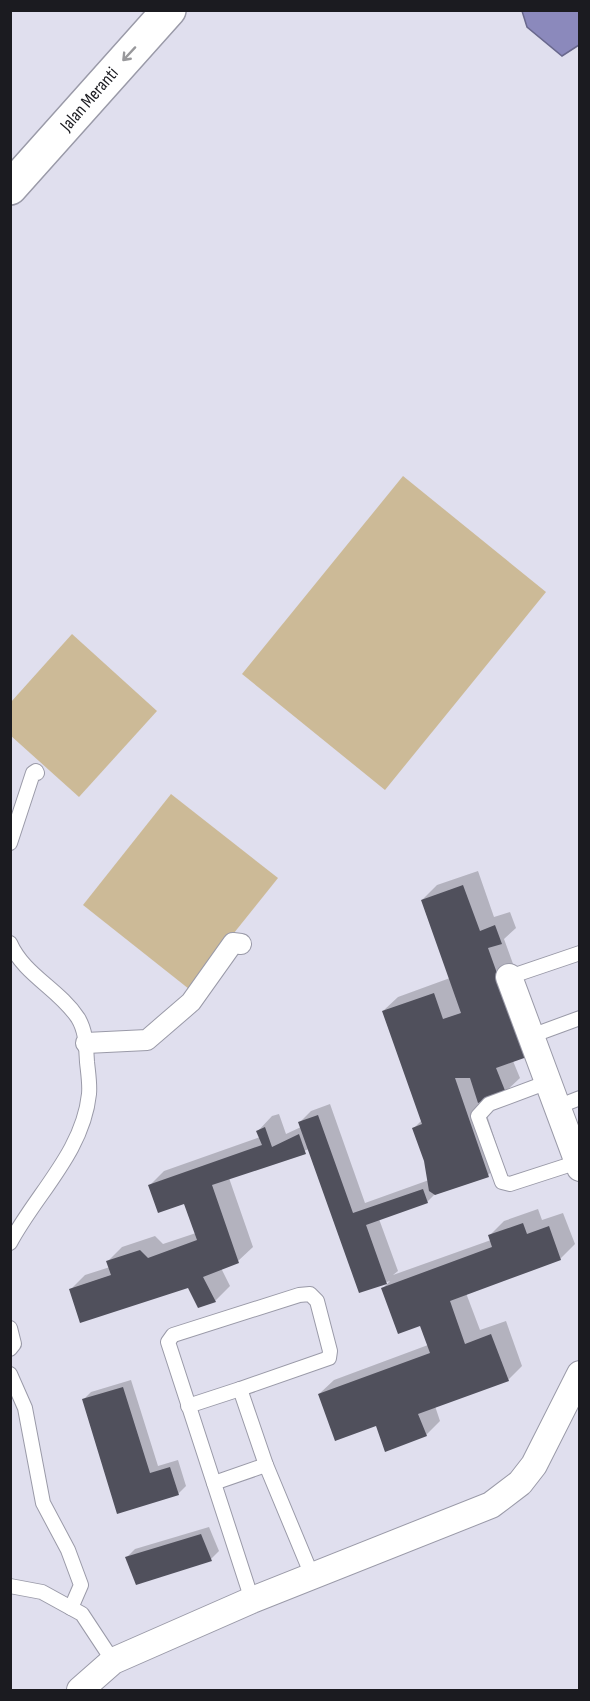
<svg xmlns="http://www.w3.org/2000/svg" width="590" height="1701" font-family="'Sofia Sans Condensed',sans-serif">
  <rect width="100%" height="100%" fill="#e0dfee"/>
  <g fill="#ccba97">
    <path d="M403 476 546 592 385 790 242 674Z"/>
    <path d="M72 634 157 711 79 797 10 735 11 702Z"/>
    <path d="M171 794 278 878 189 989 83 905Z"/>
  </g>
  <path fill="#8b89bc" stroke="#69688d" stroke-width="1.5" d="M522 11H579V45L562 56 527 27Z"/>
  <g fill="#0003">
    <path d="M478 871 494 917 510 912 516 928 504 939 541 1041 513 1061 520 1078 505 1092 482 1100 502 1161 488 1175 436 1193 427 1202 379 1219 398 1271 393 1275 491 1240 489 1236 504 1221 538 1209 542 1220 563 1213 575 1244 560 1259 466 1293 480 1330 506 1321 522 1366 508 1380 435 1406 440 1421 426 1435 377 1424 319 1394 334 1380 428 1345 421 1324 383 1288 390 1281 360 1291 309 1149 229 1178 253 1247 238 1261 221 1268 230 1286 215 1301 199 1306 189 1286 71 1289 85 1275 110 1267 108 1261 122 1247 155 1236 163 1244 196 1233 185 1202 150 1185 164 1171 260 1137 258 1131 272 1116 279 1114 286 1134 301 1127 299 1123 311 1111 330 1104 365 1203 429 1180 426 1161 414 1128 422 1120 383 1011 398 997 450 978 422 900 437 885Z"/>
    <path d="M131 1380 158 1466 178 1460 186 1486 178 1494 118 1512 83 1400 91 1392Z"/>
    <path d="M209 1527 219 1551 211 1559 127 1557 135 1549Z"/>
  </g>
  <g fill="#50505c">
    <path d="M463 885 480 931 495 925 502 944 488 948 527 1057 496 1068 506 1093 478 1103 470 1078H455L489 1177 435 1195 429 1191 424 1161 412 1128 422 1124 382 1011 434 993 443 1019 461 1013 421 900Z"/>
    <path d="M318 1115 353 1213 423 1189 428 1203 366 1225 387 1284 359 1293 298 1122Z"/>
    <path d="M265 1127 272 1147 299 1134 306 1154 212 1185 239 1263 203 1277 216 1302 198 1308 188 1288 80 1323 69 1289 111 1275 106 1261 140 1250 148 1258 197 1240 184 1204 158 1213 148 1185 262 1145 256 1131Z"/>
    <path d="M523 1223 527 1234 549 1226 561 1260 450 1301 465 1344 491 1334 509 1381 418 1414 427 1436 385 1452 376 1426 335 1441 318 1394 430 1353 420 1326 398 1334 381 1288 492 1247 488 1235Z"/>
    <path d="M123 1387 150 1473 170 1467 179 1495 117 1514 82 1399Z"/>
    <path d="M201 1534 212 1561 136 1585 125 1557Z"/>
  </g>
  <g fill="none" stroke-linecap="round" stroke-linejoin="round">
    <defs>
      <g id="service">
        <path d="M10 843 33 773 36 771 37 773"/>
        <path d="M10 943C24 975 59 989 78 1018 86 1031 86 1046 87 1062 88 1072 90 1084 89 1094 83 1152 36 1194 10 1243"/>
        <path d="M509 977 580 953"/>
        <path d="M531 1036 580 1018"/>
        <path d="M548 1082 489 1104 478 1116 502 1182 510 1184 578 1162"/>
        <path d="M557 1107 580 1098"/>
        <path d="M10 1328 14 1344 10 1349"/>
        <path d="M10 1374 25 1408 43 1503 68 1550 81 1585 71 1608"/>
        <path d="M188 1406 240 1389"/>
        <path d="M214 1483 266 1465"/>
        <path d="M10 1586 42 1592 82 1614 113 1661"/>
        <path d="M252 1600 168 1342 173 1335 299 1295 310 1294 317 1301 330 1351 329 1358 240 1389 266 1465 313 1578"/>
      </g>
      <path id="pedestrian" d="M86 1043 147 1040 191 1002 233 943 241 944"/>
      <g id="minor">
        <path d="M509 977 580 1168"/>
        <path d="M80 1690 113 1661 252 1600 491 1505 520 1483 534 1465 580 1374"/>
      </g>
      <path id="tertiary" d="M10 188 169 10"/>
    </defs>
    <use href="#service" stroke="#9a9aa8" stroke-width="16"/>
    <use href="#pedestrian" stroke="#9a9aa8" stroke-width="22"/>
    <use href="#minor" stroke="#9a9aa8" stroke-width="28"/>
    <use href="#tertiary" stroke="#9a9aa8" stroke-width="36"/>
    <use href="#service" stroke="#fff" stroke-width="14"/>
    <use href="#pedestrian" stroke="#fff" stroke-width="20"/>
    <use href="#minor" stroke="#fff" stroke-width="26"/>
    <use href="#tertiary" stroke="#fff" stroke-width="33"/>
  </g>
  <defs><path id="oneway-shaft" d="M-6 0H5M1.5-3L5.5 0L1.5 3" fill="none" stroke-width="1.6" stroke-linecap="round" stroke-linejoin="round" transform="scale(1.5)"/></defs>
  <use stroke="#98989b" href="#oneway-shaft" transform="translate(129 54) rotate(133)"/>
  <g text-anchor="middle" stroke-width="6" stroke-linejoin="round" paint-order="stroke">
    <g font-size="18" fill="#1b1b20" stroke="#fff">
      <text transform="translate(89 99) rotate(-49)" y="6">Jalan Meranti</text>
    </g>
  </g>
  <rect width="590" height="1701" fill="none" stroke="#1b1b20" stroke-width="24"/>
</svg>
